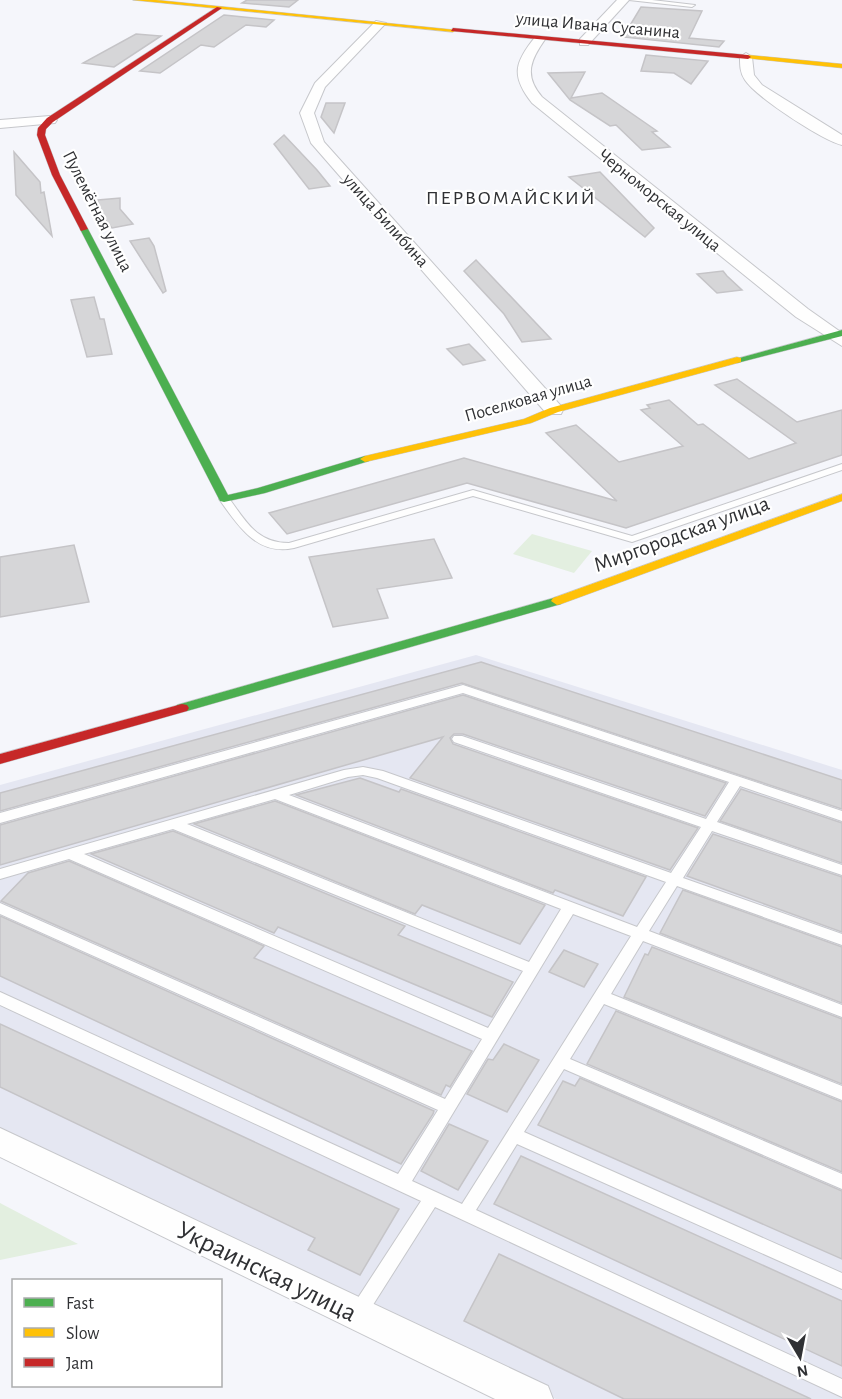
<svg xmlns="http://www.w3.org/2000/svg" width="842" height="1399" font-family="'Alegreya Sans',sans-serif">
  <rect width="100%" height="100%" fill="#f5f6fb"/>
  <path fill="#e5e7f2" d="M476 655 842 770V1399H556L362 1308 0 1129V785Z"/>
  <g fill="#e3efe0">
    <path d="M532 534 592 551 574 573 513 554Z"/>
    <path d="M0 1203 78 1244 0 1260Z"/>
  </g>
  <g fill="#d6d6d8" stroke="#c5c4c7" stroke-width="1.5">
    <path d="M247 0H298L289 7 242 3Z"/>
    <path d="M641 7 702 11 689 38 724 41 719 47 623 37Z"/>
    <path d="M224 15 274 20 266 27 246 25 214 47 201 45 160 73 140 71Z"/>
    <path d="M136 34 161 36 114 67 83 63Z"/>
    <path d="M646 55 708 61 691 84 674 73 641 71Z"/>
    <path d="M585 72 571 98 602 93 657 131 652 132 670 147 642 150 616 125 610 126 570 100 548 73Z"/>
    <path d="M326 103H345L334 133 321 117Z"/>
    <path d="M284 135 317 170 330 186 309 189 274 144Z"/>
    <path d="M14 152 40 182 41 193 44 192 52 236 16 195Z"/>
    <path d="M600 172 654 228 645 237 569 177Z"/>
    <path d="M120 198V209L133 224 112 228 98 211V200Z"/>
    <path d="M149 238 154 246 166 291 163 293 130 241Z"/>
    <path d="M476 260 551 339 522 342 504 314 464 271Z"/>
    <path d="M723 271 727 276 742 290 717 293 697 274Z"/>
    <path d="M94 297 100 319H104L112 354 87 357 71 300Z"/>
    <path d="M469 344 485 360 463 365 447 349Z"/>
    <path d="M737 379 797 422 842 410V455L626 528 467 483 287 534 269 513 464 458 617 501 546 433 576 425 619 462 683 446 641 410 650 408 647 405 669 400 698 425 703 424 749 459 796 443 715 385Z"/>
    <path d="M434 539 452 578 377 589 388 618 333 627 309 557Z"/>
    <path d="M74 545 89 602 0 617V557Z"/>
    <path d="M481 662 842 780V809L462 683 0 811V793Z"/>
    <path d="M463 695 726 783 705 816 463 734H454L450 738 453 744 698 828 670 870 410 778 443 737 0 865V825Z"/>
    <path d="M360 778 399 792 401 789 646 877 623 916 555 890 553 893 296 795Z"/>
    <path d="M741 789 842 823V863L720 821Z"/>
    <path d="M275 801 545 905 520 944 422 905 415 914 194 824Z"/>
    <path d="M173 831 405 926 398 935 513 982 492 1017 278 927 274 933 91 854Z"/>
    <path d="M713 834 842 877V932L687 876Z"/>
    <path d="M69 861 264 946 254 958 472 1051 450 1087 446 1085 441 1095 1 901 28 873Z"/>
    <path d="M683 890 842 947V1003L660 933Z"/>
    <path d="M0 916 434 1111 433 1114 401 1164 0 976Z"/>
    <path d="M652 947 842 1019V1084L624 997 645 954 648 955Z"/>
    <path d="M564 950 598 964 584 987 549 972Z"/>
    <path d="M616 1011 842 1102V1172L587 1064Z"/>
    <path d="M0 1024 399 1209 360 1275 308 1250 315 1238 0 1087Z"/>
    <path d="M504 1044 539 1060 507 1112 467 1094 488 1059 493 1060Z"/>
    <path d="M580 1078 842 1191V1259L538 1125 563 1081 575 1086Z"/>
    <path d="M449 1124 488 1141 458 1190 421 1171Z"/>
    <path d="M521 1156 842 1301V1366L494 1204Z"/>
    <path d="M499 1254 811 1399H624L464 1321Z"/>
  </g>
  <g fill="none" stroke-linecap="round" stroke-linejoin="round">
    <defs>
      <g id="lane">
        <path d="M629 0H652L695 5 692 7Z"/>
        <path d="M842 464V470L632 542 473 496 294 548C256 556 238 525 219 499L220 497H228C246 521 256 543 289 543L473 490 632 536Z"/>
        <path d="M463 685 842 811V821L740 786 717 822 842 865V875L712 831 683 878 842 934V945L677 886 649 931 842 1005V1017L643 941 611 994 842 1086V1100L604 1004 570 1059 842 1174V1189L564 1069 524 1132 842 1273V1289L517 1144 476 1210 842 1379V1397L435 1207 364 1319 358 1321 352 1319 349 1313 352 1307 421 1201 0 1005V992L398 1174 438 1110 0 914V903L445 1099 482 1039 69 859 0 879V869L344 770 363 767 383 771 671 873 701 827 454 742 452 739 454 736H462L706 819 729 782 463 693 0 823V813ZM363 775 377 778 666 882 637 927 289 795 348 777ZM275 799 561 909 529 962 187 824ZM173 829 523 971 488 1028 84 854ZM573 914 631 936 462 1204 412 1181Z"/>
      </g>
      <g id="street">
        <path d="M617 0H629L588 45H580V39Z"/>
        <path d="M376 21 386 23 325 87 314 113 324 142 561 406 563 410 561 414H547L311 143 300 113 315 83Z"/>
        <path d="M536 36 546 38C531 59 523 75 542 97L808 309 842 333V346L796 317 532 103C510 75 515 62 536 36Z"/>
        <path d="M746 53 752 57 754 75 762 85 842 135V145C822 140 756 97 745 80 740 73 740 65 740 57Z"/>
        <path d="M50 116 57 120 55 123 0 128V120Z"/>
        <path d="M0 1128 548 1386 553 1399H495L0 1157Z"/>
      </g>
      <g id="fast">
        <path d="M81 227 88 229 228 495 258 488 365 456 369 457V461L265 493 224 502 220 501 80 229Z"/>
        <path d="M842 330V336L737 363 732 360Z"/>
        <path d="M557 597 561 598 563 601 561 604 187 711H177L175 708 177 705Z"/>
      </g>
      <g id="slow">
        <path d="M133 0H156L456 30 453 32Z"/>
        <path d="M748 55 842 64V68L746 58Z"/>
        <path d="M737 357 741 358V362L558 412 531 423 365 462 360 459 365 456 524 419 550 408Z"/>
        <path d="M842 494V501L561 604 557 605 551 601 553 598Z"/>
      </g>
      <g id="jam">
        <path d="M217 7 222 8 53 122 46 129 45 135 60 175 88 229 81 231 52 175 37 135 38 128 47 118Z"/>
        <path d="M453 28 748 55 751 57 748 59 451 31Z"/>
        <path d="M182 704 187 705 189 708 187 711 0 764V754Z"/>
      </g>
    </defs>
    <use href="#lane" stroke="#c6c7cb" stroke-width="2"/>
    <use href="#street" stroke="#c6c7cb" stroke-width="2"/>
    <use href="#fast" stroke="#c6c7cb" stroke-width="1"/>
    <use href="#slow" stroke="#c6c7cb" stroke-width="1"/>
    <use href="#jam" stroke="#c6c7cb" stroke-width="1"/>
    <use href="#lane" fill="#fefefe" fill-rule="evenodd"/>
    <use href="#street" fill="#fefefe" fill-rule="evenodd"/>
    <use href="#fast" fill="#4caf50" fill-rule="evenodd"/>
    <use href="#slow" fill="#ffc107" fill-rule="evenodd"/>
    <use href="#jam" fill="#c62828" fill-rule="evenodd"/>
  </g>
  <g text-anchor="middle" stroke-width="4.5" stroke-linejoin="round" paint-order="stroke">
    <g font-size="18" fill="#303134" stroke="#fff">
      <text transform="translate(598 25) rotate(5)" y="6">улица Ивана Сусанина</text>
      <text transform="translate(660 200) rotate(39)" y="6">Черноморская улица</text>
      <text transform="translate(98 211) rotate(63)" y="6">Пулемётная улица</text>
      <text transform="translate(386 220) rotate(48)" y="6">улица Билибина</text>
      <text transform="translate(528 398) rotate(-16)" y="6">Поселковая улица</text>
    </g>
    <g font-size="20" letter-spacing="1.5" fill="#303134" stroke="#fff">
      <text x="511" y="204">ПЕРВОМАЙСКИЙ</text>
    </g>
    <g font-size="22" fill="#303134" stroke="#fff">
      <text transform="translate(681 533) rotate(-20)" y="8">Миргородская улица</text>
    </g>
    <g font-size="27" fill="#303134" stroke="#fff">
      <text transform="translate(267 1271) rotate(26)" y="9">Украинская улица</text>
    </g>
  </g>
  <rect x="12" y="1279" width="210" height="108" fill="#ffffff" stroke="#acadae" stroke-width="1.5"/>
  <rect x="24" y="1298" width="30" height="9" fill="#4caf50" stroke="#acadae" stroke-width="1.5"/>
  <text x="66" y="1309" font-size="18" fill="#303134">Fast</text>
  <rect x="24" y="1328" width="30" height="9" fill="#ffc107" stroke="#acadae" stroke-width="1.5"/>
  <text x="66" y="1339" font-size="18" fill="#303134">Slow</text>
  <rect x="24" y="1358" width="30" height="9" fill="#c62828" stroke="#acadae" stroke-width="1.5"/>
  <text x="66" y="1369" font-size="18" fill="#303134">Jam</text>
  <g transform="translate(800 1357) rotate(170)" stroke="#ffffff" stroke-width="4.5" paint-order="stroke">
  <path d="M0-4.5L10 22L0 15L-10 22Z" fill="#303134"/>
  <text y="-9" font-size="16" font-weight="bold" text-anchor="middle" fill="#303134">N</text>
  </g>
</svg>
